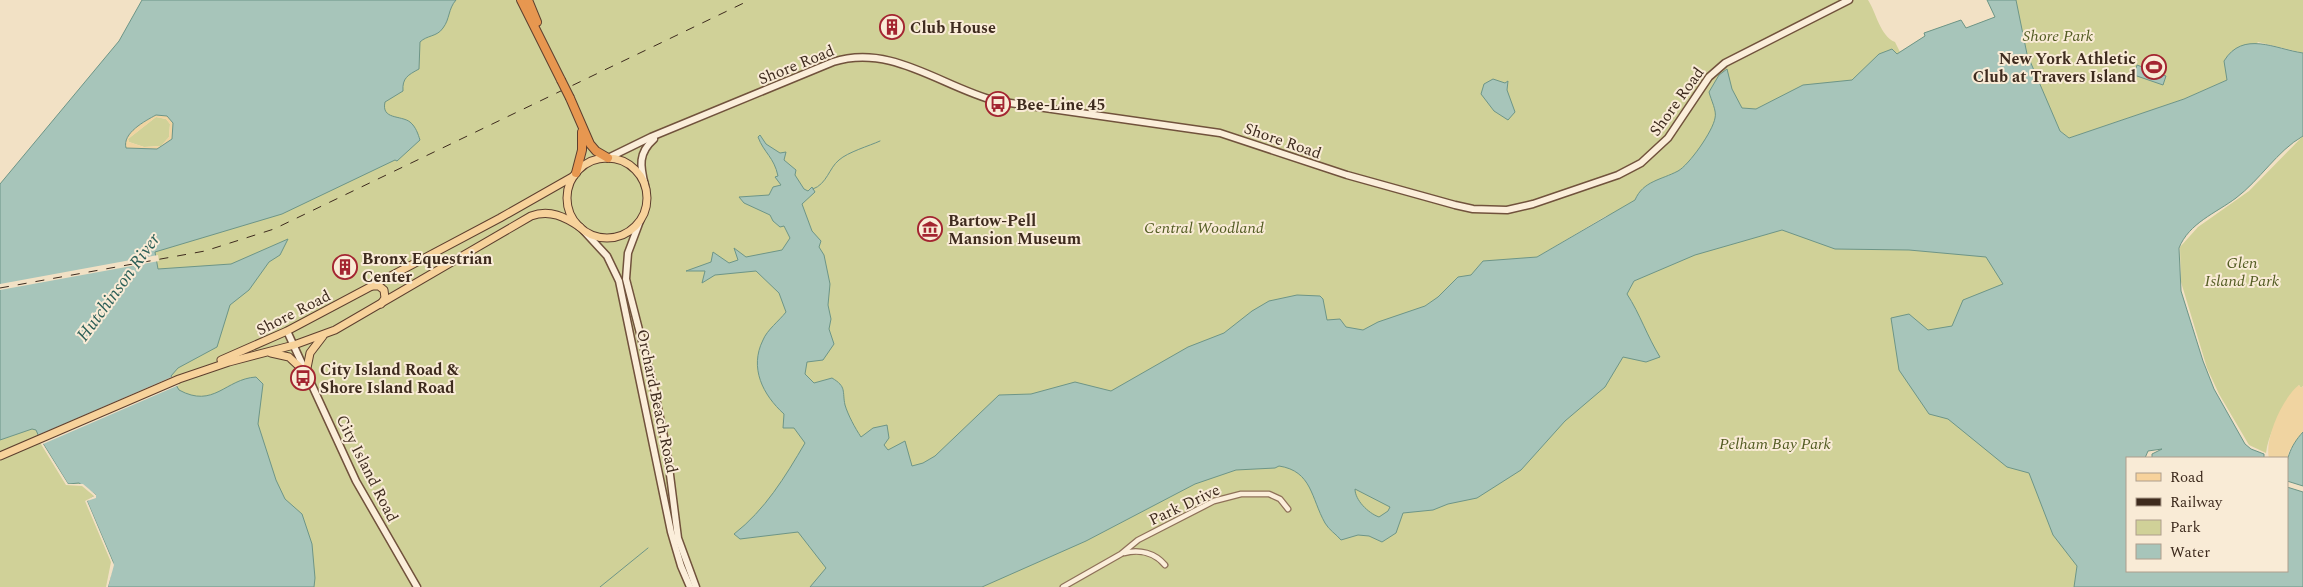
<svg xmlns="http://www.w3.org/2000/svg" width="2303" height="587" font-family="Spectral,serif">
  <rect width="100%" height="100%" fill="#f2e1c5"/>
  <g fill="#d0d198">
    <path d="M251 0H1868C1876 12 1880 36 1895 42L1900 52 1925 36 1924 33 1961 20 1966 28 1995 17 1987 0H2303V53L2258 42 2227 80 2184 99 2069 138 2060 131 2042 91 1727 135 1642 209 1606 216 1537 257 889 587H305L137 431 134 424 171 376 155 252Z"/>
    <path d="M156 117 166 119 170 124 169 137 161 146 144 147 129 142 128 139Z"/>
    <path d="M2303 136V386L2301 388 2299 385C2286 406 2269 428 2266 453L2249 445 2219 394 2207 368 2181 282 2180 247 2198 227 2249 191Z"/>
    <path d="M1964 215 2114 450 2083 587H953L1086 531 1599 300 1644 276 1678 262 1738 231Z"/>
    <path d="M0 363 79 483 96 495 87 501 113 562 108 587H0Z"/>
  </g>
  <g fill="#f0d4a1" fill-rule="evenodd">
    <path d="M156 115 167 116 173 123 172 139 157 149 126 148C122 133 145 121 156 115ZM156 117 166 119 170 124 169 137 161 146 144 147 129 142 128 139Z"/>
    <path d="M2299 385 2301 388 2303 386V432L2289 451 2287 460V458H2269C2264 439 2283 397 2299 385Z"/>
  </g>
  <g fill="#a7c5ba" stroke="#6d9587" fill-rule="evenodd">
    <path d="M142 0H456C448 9 450 19 443 28 437 37 427 35 420 42L419 69C408 75 402 78 403 91L385 102C381 120 401 115 410 122 416 127 418 134 420 140L397 161 395 160 282 214 155 252 158 269 231 264 288 239 280 255 269 262 249 290 230 305 217 347 178 368 171 376 179 390C214 409 225 379 256 377L263 384 258 424 276 480 285 499 302 514 312 544 315 578 314 587H108L113 562 87 501 96 495 79 483 68 484 39 437 36 430 32 429 0 440V184L119 41ZM156 115 167 116 173 123 172 139 157 149 126 148C122 133 145 121 156 115Z"/>
    <path d="M1987 0H2016L2027 54 2060 131 2069 138 2184 99 2227 80 2224 61C2243 30 2275 49 2303 53V136C2277 151 2260 180 2236 198 2216 213 2189 223 2179 248L2181 291 2203 361 2214 389 2245 444 2251 449 2264 454V458H2152V454L2162 449 2148 451 2145 458H2127V571H2287V487L2303 492V587H2074L2077 566 2053 535 2029 473 2007 467 1948 419 1929 414 1899 370 1891 318 1909 314 1928 330 1952 326 1963 300 2003 284 1986 257 1909 250 1835 249 1782 230 1695 255 1634 281 1627 294C1640 314 1647 336 1660 357L1646 362 1623 357 1605 387 1565 421 1521 470 1477 498 1448 504 1433 510 1403 513 1396 533 1382 542 1369 536 1358 535 1341 540C1336 534 1329 530 1325 523 1311 498 1312 471 1279 466L1275 468 1236 470 1195 484 1086 541 982 587H810L826 568 798 532 740 539 734 534C765 510 785 477 805 443L794 428H783L784 414C763 395 749 368 763 340 767 330 779 321 786 312L779 293 756 271 715 275 702 283 705 271H686L711 262 713 252 729 263 738 260 734 248 746 257 782 250 790 238 784 226 780 227 773 221 770 215 744 203 739 197 769 195 773 187 781 185 775 177 778 176C774 157 764 153 758 137L760 135 766 144 780 153 786 152 784 160 796 170 795 175 804 189 808 191 812 187 815 192 802 204 812 231 821 241 819 247 824 255 830 284 828 305 831 319 829 329 834 344 823 360 807 362 805 374 814 383 832 378C847 387 842 391 845 405 848 415 855 428 861 437L873 428 887 425 889 438 884 445 888 450 905 441 912 466 923 463 935 456 999 395 1031 394 1075 382 1111 391 1188 347 1224 333 1252 311 1269 301 1297 295 1320 296 1323 299 1327 320 1340 319 1346 327 1363 330 1378 322 1425 306 1438 297 1458 277 1471 275 1483 261 1537 257 1635 200C1643 181 1661 180 1678 171 1689 165 1713 131 1715 118 1717 111 1711 100 1709 92L1719 75 1727 69 1732 89 1742 108 1756 109 1803 85 1852 80 1879 54 1892 49 1897 54 1900 52 1925 36 1924 33 1961 20 1966 28 1995 17ZM1355 489 1390 507 1388 511 1379 517C1368 513 1355 500 1355 489Z"/>
    <path d="M2137 65 2166 76 2163 85 2134 75Z"/>
    <path d="M1493 79 1505 83 1508 81 1507 90 1515 112 1508 120 1494 111 1481 94 1484 84Z"/>
    <path d="M2303 432V486L2287 481C2284 462 2290 446 2303 432Z"/>
  </g>
  <g fill="#f2e1c5">
    <path d="M158 255 159 261 0 290V284Z"/>
    <path d="M174 376 179 385 43 444 68 484H83L96 495V498L87 501 114 565 108 587H106L111 562 85 501 94 496 82 486 66 485 36 436Z"/>
  </g>
  <g fill="none" stroke-linecap="round" stroke-linejoin="round">
    <g stroke="#6d9587" stroke-width="1">
      <path d="M813 189C827 184 829 168 839 160 848 152 869 146 880 141"/>
      <path d="M600 587 648 548"/>
    </g>
    <defs>
      <g id="street">
        <path d="M1124 553C1140 549 1155 553 1165 565"/>
        <path d="M1063 587 1121 554 1138 540 1214 501 1241 494H1269L1280 499 1288 509"/>
      </g>
      <g id="secondary">
        <path d="M608 158 651 137 833 62C891 43 942 87 996 101L1220 133 1347 175 1455 205 1473 209 1507 210 1533 204 1618 175 1641 163 1668 138 1709 77 1725 63 1849 0"/>
        <path d="M645 185C640 166 638 153 654 139"/>
        <path d="M640 221 628 253 626 279 653 384 667 451 678 538 696 587"/>
        <path d="M583 230 607 256 619 281 671 532 681 566 690 587"/>
        <path d="M287 331 356 481 417 587"/>
      </g>
      <g id="primary">
        <circle cx="607" cy="198" r="40"/>
        <path d="M372 286H379L384 290 385 298 381 304"/>
        <path d="M271 353 289 357 306 373"/>
        <path d="M221 360 287 331 500 218 574 176"/>
        <path d="M306 373 310 353 323 336"/>
        <path d="M0 456 179 379 229 362 294 345 335 330 531 216C550 209 565 217 580 227"/>
      </g>
      <g id="highway">
        <path d="M521 0 561 80"/>
        <path d="M528 0 537 22"/>
        <path d="M570 98 590 144 596 151 608 158"/>
        <path d="M576 173 582 150V132"/>
      </g>
    </defs>
    <use href="#street" stroke="#8f7159" stroke-width="7"/>
    <use href="#secondary" stroke="#71523c" stroke-width="9"/>
    <use href="#primary" stroke="#5d3f2e" stroke-width="9"/>
    <use href="#highway" stroke="#5d3f2e" stroke-width="10"/>
    <use href="#street" stroke="#fbeeda" stroke-width="4.5"/>
    <use href="#secondary" stroke="#fbeeda" stroke-width="6"/>
    <use href="#primary" stroke="#f7d29b" stroke-width="7"/>
    <use href="#highway" stroke="#e79750" stroke-width="8"/>
    <path stroke="#3e2b1e" stroke-width="1" stroke-dasharray="9 9" stroke-linecap="butt" d="M0 288 205 251 274 229 750 0"/>
    <defs>
      <path id="highway-bridge" d="M561 80 570 98"/>
    </defs>
    <use href="#highway-bridge" stroke="#5d3f2e" stroke-width="10" stroke-linecap="butt"/>
    <use href="#highway-bridge" stroke="#e79750" stroke-width="8"/>
  </g>
  <defs>
    <symbol id="building-ring" viewBox="-11 -11 22 22"><circle r="9.5" fill="#f9ebd6" stroke="#a32430" stroke-width="1.5"/><path d="M-4-6H4V6H1V3H-1V6H-4ZM-2.5-4.3h1.7v1.8h-1.7ZM.8-4.3h1.7v1.8H.8ZM-2.5-1h1.7V.8h-1.7ZM.8-1h1.7V.8H.8Z" fill="#a32430"/></symbol>
    <symbol id="stadium-ring" viewBox="-11 -11 22 22"><circle r="9.5" fill="#f9ebd6" stroke="#a32430" stroke-width="1.5"/><path d="M0-5a6.5 5 0 1 0 0 10a6.5 5 0 1 0 0-10ZM-3.5-1.8h7v3.6h-7Z" fill="#a32430"/></symbol>
    <symbol id="bus-ring" viewBox="-11 -11 22 22"><circle r="9.5" fill="#f9ebd6" stroke="#a32430" stroke-width="1.5"/><path d="M-5-6H5V4H4V6H2V4H-2V6H-4V4H-5ZM-3.5-4V0h7V-4ZM-3.5 1.2v1.5H-2V1.2ZM2 1.2v1.5H3.5V1.2Z" fill="#a32430"/></symbol>
    <symbol id="museum-ring" viewBox="-11 -11 22 22"><circle r="9.5" fill="#f9ebd6" stroke="#a32430" stroke-width="1.5"/><path d="M0-6L6-3V-2H-6V-3ZM-5-1h2V3h-2ZM-1-1h2V3h-2ZM3-1h2V3H3ZM-6 4H6V6H-6Z" fill="#a32430"/></symbol>
  </defs>
  <g fill-rule="evenodd">
    <use href="#building-ring" x="878" y="13" width="28" height="28"/>
    <use href="#stadium-ring" x="2140" y="53" width="28" height="28"/>
    <use href="#bus-ring" x="984" y="90" width="28" height="28"/>
    <use href="#museum-ring" x="916" y="215" width="28" height="28"/>
    <use href="#building-ring" x="331" y="253" width="28" height="28"/>
    <use href="#bus-ring" x="289" y="364" width="28" height="28"/>
  </g>
  <g text-anchor="middle" stroke-width="4" stroke-linejoin="round" paint-order="stroke">
    <g font-size="16" font-weight="bold" fill="#3e2b1e" stroke="#f9ebd6" text-anchor="start">
      <text x="910" y="33">Club House</text>
      <text x="2136" y="64" text-anchor="end">New York Athletic<tspan x="2136" dy="18">Club at Travers Island</tspan></text>
      <text x="1016" y="110">Bee-Line 45</text>
      <text x="948" y="226">Bartow-Pell<tspan x="948" dy="18">Mansion Museum</tspan></text>
      <text x="362" y="264">Bronx Equestrian<tspan x="362" dy="18">Center</tspan></text>
      <text x="320" y="375">City Island Road &amp;<tspan x="320" dy="18">Shore Island Road</tspan></text>
    </g>
    <g font-size="16" font-style="italic" fill="#535c23" stroke="#f9ebd6">
      <text x="2058" y="41">Shore Park</text>
      <text x="1204" y="233">Central Woodland</text>
      <text x="2242" y="268">Glen<tspan x="2242" dy="18">Island Park</tspan></text>
      <text x="1775" y="449">Pelham Bay Park</text>
    </g>
    <g font-size="16" fill="#3e2b1e" stroke="#f9ebd6">
      <text transform="translate(796 64) rotate(-22)" y="6">Shore Road</text>
      <text transform="translate(1676 101) rotate(-54)" y="6">Shore Road</text>
      <text transform="translate(1283 140) rotate(19)" y="6">Shore Road</text>
      <text transform="translate(293 312) rotate(-27)" y="6">Shore Road</text>
      <text transform="translate(658 401) rotate(78)" y="6">Orchard Beach Road</text>
      <text transform="translate(368 468) rotate(63)" y="6">City Island Road</text>
      <text transform="translate(1184 504) rotate(-25)" y="6">Park Drive</text>
    </g>
    <g font-size="18" font-style="italic" fill="#2c5f57" stroke="#f9ebd6">
      <text transform="translate(118 287) rotate(-54)" y="6">Hutchinson River</text>
    </g>
  </g>
  <rect x="2126" y="457" width="162" height="115" fill="#f9ebd6" stroke="#ae9e8c"/>
  <rect x="2136" y="473" width="25" height="8" fill="#f7d29b" stroke="#ae9e8c"/>
  <text x="2170" y="482" font-size="15" fill="#3e2b1e">Road</text>
  <rect x="2136" y="498" width="25" height="8" fill="#3e2b1e" stroke="#ae9e8c"/>
  <text x="2170" y="507" font-size="15" fill="#3e2b1e">Railway</text>
  <rect x="2136" y="520" width="25" height="15" fill="#d0d198" stroke="#ae9e8c"/>
  <text x="2170" y="532" font-size="15" fill="#3e2b1e">Park</text>
  <rect x="2136" y="544" width="25" height="15" fill="#a7c5ba" stroke="#ae9e8c"/>
  <text x="2170" y="557" font-size="15" fill="#3e2b1e">Water</text>
</svg>
